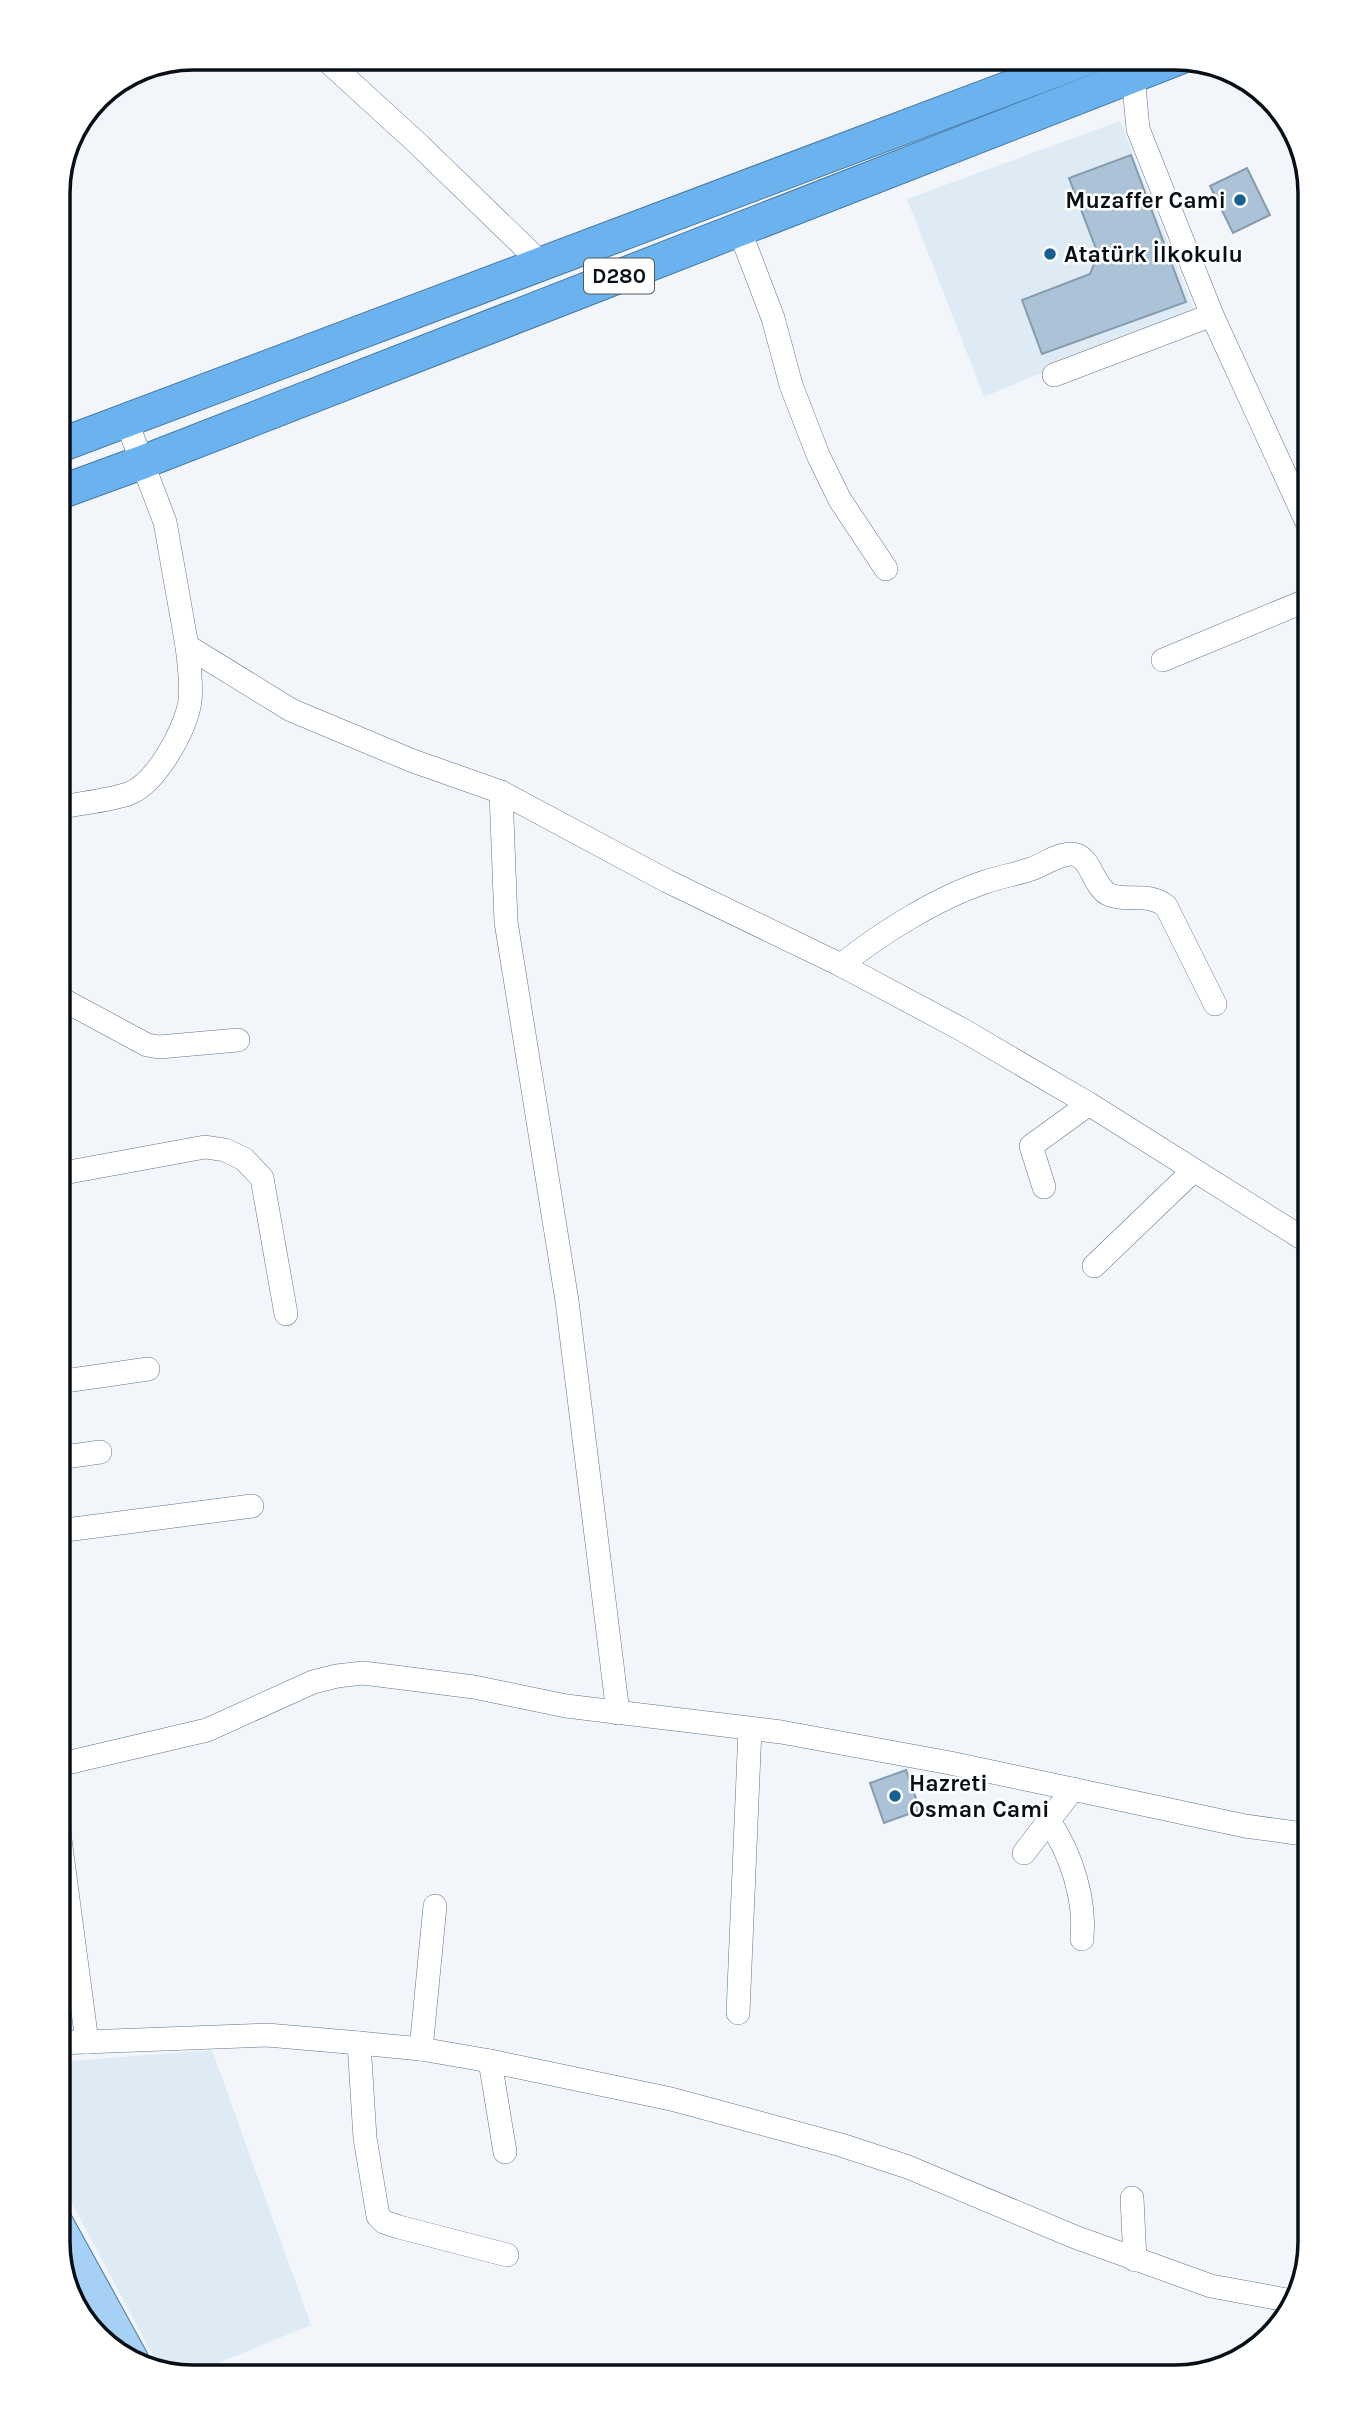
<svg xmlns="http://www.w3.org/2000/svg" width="1368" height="2435" font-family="Karla,sans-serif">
  <rect width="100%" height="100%" fill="#f2f6fb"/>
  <g fill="#dfebf4">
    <path d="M1120 121 1194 309 984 397 907 199Z"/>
    <path d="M212 2050 311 2325 184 2377 160 2369 58 2177V2062Z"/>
  </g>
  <g fill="#abc2d7" stroke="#859bae" stroke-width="2">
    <path d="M1131 155 1186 302 1042 354 1022 300 1090 274 1098 254 1069 178Z"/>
    <path d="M1247 168 1270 215 1233 233 1210 186Z"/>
    <path d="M906 1770 920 1810 884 1823 870 1783Z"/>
  </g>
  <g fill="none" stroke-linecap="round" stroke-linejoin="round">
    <defs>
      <g id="minor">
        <path d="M324 58 415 141 543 265"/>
        <path d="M1128 58 1133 75 1138 129 1212 315 1310 529"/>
        <path d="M739 229 773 318 791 385 818 455 840 500 886 569"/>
        <path d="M1054 375 1212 315"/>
        <path d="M126 420 165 522 187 646 291 710 413 761 501 792 667 881 841 965 961 1029 1089 1104 1310 1243"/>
        <path d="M1163 660 1310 599"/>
        <path d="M501 792 506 922 567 1301 618 1713"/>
        <path d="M58 808C81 803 106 801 128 794 156 784 186 729 190 701 192 683 189 664 187 646"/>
        <path d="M841 965C881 933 937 898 985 882 1000 877 1016 874 1031 869 1043 865 1058 854 1071 854 1092 854 1092 888 1110 895 1129 902 1149 892 1166 906L1215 1004"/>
        <path d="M58 997 147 1045 159 1047 238 1040"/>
        <path d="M58 1174 205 1147 225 1150 244 1159 262 1178 286 1314"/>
        <path d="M1044 1187 1031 1146 1089 1104"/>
        <path d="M1094 1266 1193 1171"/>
        <path d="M58 1382 148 1369"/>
        <path d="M58 1458 100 1452"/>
        <path d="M58 1531 252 1506"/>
        <path d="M58 1765 207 1730 313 1682 337 1676 363 1673 474 1687 566 1706 781 1732 950 1763 1245 1826 1310 1835"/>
        <path d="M1049 1821C1071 1854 1086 1899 1082 1939"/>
        <path d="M58 1824 87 2042"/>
        <path d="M1024 1853 1073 1789"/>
        <path d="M738 2013 750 1729"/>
        <path d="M58 2043 267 2035 359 2043 421 2049 490 2061 671 2099 841 2145 908 2167 1075 2237 1211 2286 1292 2301"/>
        <path d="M359 2043 365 2138 378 2216 384 2222 399 2227 507 2255"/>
        <path d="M421 2049 435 1906"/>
        <path d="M490 2061 505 2152"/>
        <path d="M1132 2198 1135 2260"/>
      </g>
      <path id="major" d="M58 2223 133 2359"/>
      <g id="highway">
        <path d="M58 446 1088 58"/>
        <path d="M58 493 143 462 1179 58"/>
      </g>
    </defs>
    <use href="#minor" stroke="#5f7487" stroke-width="24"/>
    <use href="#major" stroke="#487aa3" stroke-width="32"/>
    <use href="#highway" stroke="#487aa3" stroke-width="35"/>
    <use href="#minor" stroke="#fff" stroke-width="23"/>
    <use href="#major" stroke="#a6d1f5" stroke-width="30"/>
    <use href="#highway" stroke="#6bb3ef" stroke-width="33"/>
  </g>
  <g fill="#155f92" stroke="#fff" stroke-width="2.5">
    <circle cx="1240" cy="200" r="7"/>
    <circle cx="1050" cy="254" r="7"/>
    <circle cx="895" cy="1796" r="7"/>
  </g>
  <g text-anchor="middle" stroke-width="5" stroke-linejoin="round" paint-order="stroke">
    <rect fill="#fff" stroke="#52585d" stroke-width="2" x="584" y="258.5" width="70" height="35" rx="5"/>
    <g font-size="21" font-weight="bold" fill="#081017">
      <text x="619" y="283">D280</text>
    </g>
    <g font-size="23" font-weight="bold" fill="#081017" stroke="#fff" text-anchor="start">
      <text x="1226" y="208" text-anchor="end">Muzaffer Cami</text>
      <text x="1064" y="262">Atatürk İlkokulu</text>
      <text x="909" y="1791">Hazreti<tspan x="909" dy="26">Osman Cami</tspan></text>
    </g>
  </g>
  <path d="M0 0H1368V2435H0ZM193 70H1175A123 123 0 0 1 1298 193V2242A123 123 0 0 1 1175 2365H193A123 123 0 0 1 70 2242V193A123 123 0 0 1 193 70Z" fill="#fff" fill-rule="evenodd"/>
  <path fill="none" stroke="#081017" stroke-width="3.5" d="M193 70H1175A123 123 0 0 1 1298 193V2242A123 123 0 0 1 1175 2365H193A123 123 0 0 1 70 2242V193A123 123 0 0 1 193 70Z"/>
</svg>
